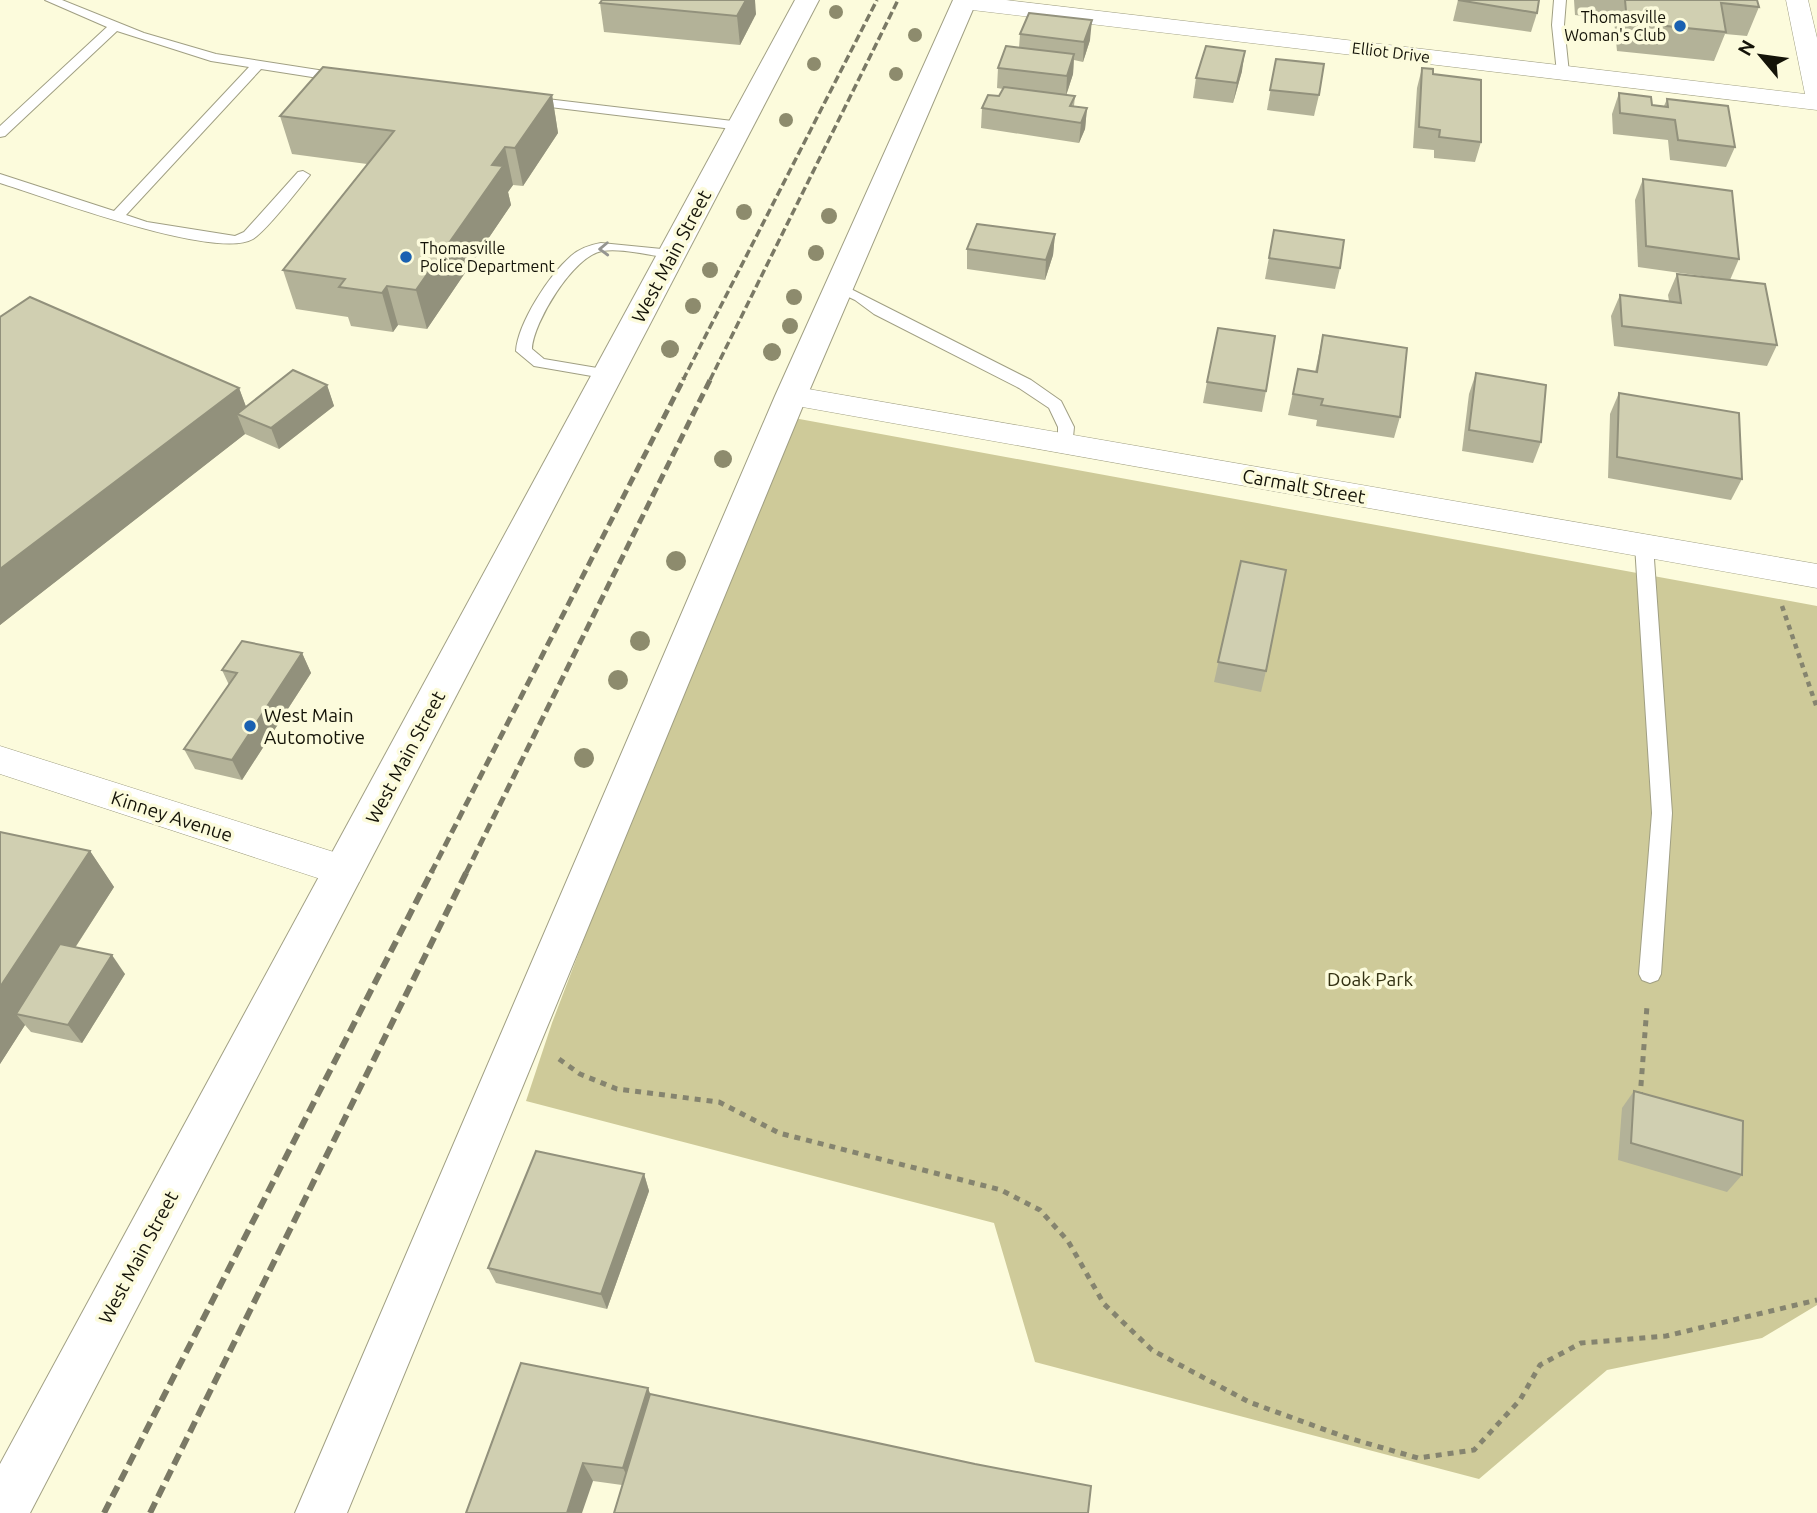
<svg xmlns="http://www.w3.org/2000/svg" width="1817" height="1513" font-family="Ubuntu,sans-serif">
  <rect width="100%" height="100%" fill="#fcfbdc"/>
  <path fill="#ceca99" d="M783 416 1817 606V1305L1762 1338 1607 1370 1479 1479 1035 1362 994 1223 526 1101 552 1023Z"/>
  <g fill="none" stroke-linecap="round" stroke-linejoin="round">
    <defs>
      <g id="lane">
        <path d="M45 0H62L144 33 216 54 344 74 350 78 344 82 261 69 126 215 147 222 235 236 244 232 298 172 303 171 310 175C299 189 266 231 253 239 216 261 45 197 0 183V174L114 211 249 67 211 61 117 31 5 136 0 137V126L107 27Z"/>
        <path d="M1554 0H1566L1564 25 1569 73 1563 77 1557 73 1552 25Z"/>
        <path d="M530 97 741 122 748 126 741 130 525 104V98Z"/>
        <path d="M601 243 672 250 679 254 672 258C650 256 624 248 602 251 573 256 533 323 532 349L544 359 615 371 617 374 615 377 609 379 534 366 516 351C518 323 549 275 571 256 580 248 590 245 601 243Z"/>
        <path d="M839 283 1031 380 1061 401 1074 427 1072 448 1066 449 1058 444V427L1049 408 1019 388 874 314 855 300 834 290 832 287 834 284Z"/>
        <path d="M1644 539 1653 545 1672 813 1661 974 1658 980 1650 983 1642 980 1639 974 1652 813 1635 545Z"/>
      </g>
      <g id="street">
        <path d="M954 0H1006L1805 94 1786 0H1808L1817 38V110L964 9 956 7Z"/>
        <path d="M791 386 1817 564V588L780 403 776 396 780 389Z"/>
        <path d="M0 746 359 860 364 871 359 882 345 887 0 774Z"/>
      </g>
      <g id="secondary">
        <path d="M795 0H819L30 1513H0V1464Z"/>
        <path d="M953 0H977L807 396 347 1513H295L775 396Z"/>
      </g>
    </defs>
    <use href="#lane" stroke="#a09f83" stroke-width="2"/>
    <use href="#street" stroke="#a09f83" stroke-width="1"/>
    <use href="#secondary" stroke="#a09f83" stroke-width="2"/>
    <path stroke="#85846f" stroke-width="4.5" stroke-dasharray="5 5" stroke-linecap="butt" d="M1782 606 1817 708"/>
    <g stroke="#85846f" stroke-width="5" stroke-dasharray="6 6" stroke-linecap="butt">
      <path d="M559 1059 580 1074 617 1089 719 1102 779 1133 1001 1190 1040 1210 1068 1241 1104 1304 1152 1350 1249 1402 1345 1437 1418 1458 1474 1450 1520 1400 1540 1365 1581 1343 1666 1336 1817 1300"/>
      <path d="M1640 1098 1647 1006"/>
    </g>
    <use href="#lane" fill="#fff" fill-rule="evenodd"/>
    <use href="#street" fill="#fff" fill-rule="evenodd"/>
    <use href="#secondary" fill="#fff" fill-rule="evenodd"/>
    <g stroke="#7a7965" stroke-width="3.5" stroke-dasharray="8 3.5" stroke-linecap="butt">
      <path d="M683 380 877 0"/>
      <path d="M710 380 898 0"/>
    </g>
    <g stroke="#7a7965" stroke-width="5" stroke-dasharray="10 5" stroke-linecap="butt">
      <path d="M431 873 684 378"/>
      <path d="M466 873 711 378"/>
    </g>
    <g stroke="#7a7965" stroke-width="6" stroke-dasharray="12 6" stroke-linecap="butt">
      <path d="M104 1513 432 871"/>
      <path d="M150 1513 467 871"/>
    </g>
  </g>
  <g fill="#8d8b6d">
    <circle cx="836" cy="12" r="7"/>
    <circle cx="915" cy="35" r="7"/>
    <circle cx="814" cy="64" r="7"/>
    <circle cx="896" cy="74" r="7"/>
    <circle cx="786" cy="120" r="7"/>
    <circle cx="744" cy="212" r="8"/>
    <circle cx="829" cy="216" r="8"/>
    <circle cx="816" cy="253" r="8"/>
    <circle cx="710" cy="270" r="8"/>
    <circle cx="794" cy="297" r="8"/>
    <circle cx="693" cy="306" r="8"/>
    <circle cx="790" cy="326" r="8"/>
    <circle cx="670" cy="349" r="9"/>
    <circle cx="772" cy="352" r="9"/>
    <circle cx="723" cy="459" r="9"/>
    <circle cx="676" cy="561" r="10"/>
    <circle cx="640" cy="641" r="10"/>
    <circle cx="618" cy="680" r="10"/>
    <circle cx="584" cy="758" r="10"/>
  </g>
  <g fill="#b3b298">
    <path d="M1458 0 1537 13 1531 32 1453 21Z"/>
    <path d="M1574 0H1757L1759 7 1747 36 1725 34 1714 61 1617 51 1614 20 1575 15Z"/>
    <path d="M600 3 756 14 740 45 604 32Z"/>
    <path d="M1020 34 1090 40 1083 62 1074 60 1073 74 1066 95 1075 96 1074 106 1087 108 1085 129 1079 143 981 128 982 108 999 96 1003 89 997 88 998 68 1019 48Z"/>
    <path d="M1276 59 1319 95 1314 116 1267 110Z"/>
    <path d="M1422 68 1433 74 1481 142 1475 162 1434 158V150L1413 148 1417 88Z"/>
    <path d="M1242 71 1233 103 1193 98 1196 78Z"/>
    <path d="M1619 93 1652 105 1664 106 1667 99 1735 147 1726 167 1670 160 1668 140 1613 134 1612 114Z"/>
    <path d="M552 95 558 133 523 186 513 185 508 192 511 205 427 329 398 325 393 332 351 326 348 317 296 309 283 270 367 164 292 154 280 116Z"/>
    <path d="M1643 179 1739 259 1730 280 1638 267 1635 200Z"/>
    <path d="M1274 230 1340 268 1335 289 1265 279Z"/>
    <path d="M1055 234 1053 255 1045 280 967 269V249Z"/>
    <path d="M1677 274 1777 345 1767 366 1614 346 1611 316 1620 295 1669 301 1668 295Z"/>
    <path d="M0 317 239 388 246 407 327 385 334 406 279 449 245 434 0 625Z"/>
    <path d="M1323 335 1400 417 1394 438 1316 426 1317 420 1288 415 1298 369 1315 372Z"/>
    <path d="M1476 373 1541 442 1533 463 1462 451 1469 394Z"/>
    <path d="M1207 382 1266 391 1262 412 1203 403Z"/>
    <path d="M1619 393 1742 479 1731 500 1608 478 1610 414Z"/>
    <path d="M1241 561 1266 671 1261 692 1214 682Z"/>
    <path d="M302 653 311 673 242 780 195 769 184 749 229 685 222 670Z"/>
    <path d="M0 832 90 851 114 887 75 948 125 974 82 1043 31 1032 25 1025 0 1064Z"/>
    <path d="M1634 1091 1742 1175 1727 1192 1618 1160 1622 1108Z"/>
    <path d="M644 1174 649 1191 607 1309 496 1283 488 1268Z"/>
    <path d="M648 1388 650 1394 622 1485 593 1481 466 1513Z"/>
  </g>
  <g fill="#92917c">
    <path d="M746 0H755L756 14 740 45 737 16Z"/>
    <path d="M1092 20 1090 40 1083 62 1084 42Z"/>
    <path d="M1245 51 1242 71 1233 103 1237 83Z"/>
    <path d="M1074 54 1073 74 1066 96 1067 76Z"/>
    <path d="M552 95 558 133 523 186 515 148Z"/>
    <path d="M1087 108 1085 129 1079 143 1081 123Z"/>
    <path d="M505 147 513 185 508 192 511 205 427 329 416 290 492 165Z"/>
    <path d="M1055 234 1053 255 1045 280 1046 260Z"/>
    <path d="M387 286 398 325 393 332 382 293Z"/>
    <path d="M327 385 334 406 279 449 271 428Z"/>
    <path d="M239 388 251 420 237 414 245 434 0 625V569Z"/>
    <path d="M302 653 311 673 242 780 232 760Z"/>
    <path d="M90 851 114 887 30 1017 16 1014 25 1025 0 1064V987Z"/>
    <path d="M112 955 125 974 82 1043 68 1025Z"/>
    <path d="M644 1174 649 1191 607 1309 601 1294Z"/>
    <path d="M648 1388 655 1408 632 1486 623 1468Z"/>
    <path d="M583 1463 593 1481 582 1513H567Z"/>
  </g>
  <g fill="#d0cfb1" stroke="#92917c" stroke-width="2">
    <path d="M602 0H746L737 16 600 3Z"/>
    <path d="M1458 0H1539L1537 13Z"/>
    <path d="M1625 0H1757L1759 7 1721 3 1726 32 1627 22Z"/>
    <path d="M1029 13 1092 20 1084 42 1020 34Z"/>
    <path d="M1006 46 1074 54 1067 76 998 68Z"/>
    <path d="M1206 46 1245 51 1237 83 1196 78Z"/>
    <path d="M1276 59 1324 64 1319 95 1270 90Z"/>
    <path d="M323 67 552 95 515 148 505 147 492 165 503 166 416 290 387 286 382 293 339 287 345 279 283 270 394 131 280 116Z"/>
    <path d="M1422 68 1433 69V74L1481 80V142L1439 137 1440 130 1419 127Z"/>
    <path d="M1004 87 1075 96 1070 106 1087 108 1081 123 982 108 988 95 999 96Z"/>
    <path d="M1619 93 1651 97 1652 105 1668 107 1667 99 1728 106 1735 147 1678 140 1675 120 1620 113Z"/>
    <path d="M1643 179 1732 191 1739 259 1646 246Z"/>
    <path d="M977 224 1055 234 1046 260 967 249Z"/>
    <path d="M1274 230 1344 240 1340 268 1269 258Z"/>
    <path d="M1677 274 1765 284 1777 345 1622 326 1620 295 1681 303Z"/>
    <path d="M30 297 239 388 0 569V317Z"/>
    <path d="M1218 328 1275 336 1266 391 1207 382Z"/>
    <path d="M1323 335 1407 348 1400 417 1321 405 1323 399 1293 394 1298 369 1317 372Z"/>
    <path d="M293 370 327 385 271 428 237 414Z"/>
    <path d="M1476 373 1546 385 1541 442 1469 430Z"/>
    <path d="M1619 393 1739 413 1742 479 1617 457Z"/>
    <path d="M1241 561 1286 570 1266 671 1218 662Z"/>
    <path d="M242 641 302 653 232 760 184 749 237 673 222 670Z"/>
    <path d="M0 832 90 851 0 987Z"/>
    <path d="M60 944 112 955 68 1025 16 1014Z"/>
    <path d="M1634 1091 1743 1121 1742 1175 1631 1143Z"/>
    <path d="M536 1151 644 1174 601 1294 488 1268Z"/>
    <path d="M521 1363 648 1388 623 1468 583 1463 567 1513H466Z"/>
    <path d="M650 1394 975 1464 1091 1486 1088 1513H614Z"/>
  </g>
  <defs><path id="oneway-chevron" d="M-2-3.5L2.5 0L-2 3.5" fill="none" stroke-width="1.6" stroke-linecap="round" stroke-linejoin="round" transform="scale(1.75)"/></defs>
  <use stroke="#959590" href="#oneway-chevron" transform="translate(604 249) rotate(178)"/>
  <g fill="#1a61b1" stroke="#fcfbdc" stroke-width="2.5">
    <circle cx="1680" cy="26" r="7"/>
    <circle cx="406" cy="257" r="7"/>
    <circle cx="250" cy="726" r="7"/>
  </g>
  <g text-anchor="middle" stroke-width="7" stroke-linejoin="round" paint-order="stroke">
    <g font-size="16" fill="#141308" stroke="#fcfbdc" text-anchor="end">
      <text x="1666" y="23">Thomasville<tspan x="1666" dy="18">Woman's Club</tspan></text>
      <text x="420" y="254" text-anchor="start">Thomasville<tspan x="420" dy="18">Police Department</tspan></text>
    </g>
    <g font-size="16" fill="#141308" stroke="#fcfbdc">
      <text transform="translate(1391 52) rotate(7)" y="6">Elliot Drive</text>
    </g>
    <g font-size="19" fill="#141308" stroke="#fcfbdc">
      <text transform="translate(671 256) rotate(-62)" y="7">West Main Street</text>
      <text transform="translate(1304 486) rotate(10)" y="7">Carmalt Street</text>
      <text transform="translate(405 757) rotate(-62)" y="7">West Main Street</text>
      <text transform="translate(172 816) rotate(18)" y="7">Kinney Avenue</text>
      <text transform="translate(138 1257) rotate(-62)" y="7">West Main Street</text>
    </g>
    <g font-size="19" fill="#141308" stroke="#fcfbdc" text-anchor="start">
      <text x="264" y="722">West Main<tspan x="264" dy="22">Automotive</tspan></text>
    </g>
    <g font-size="19" fill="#323012" stroke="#fcfbdc">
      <text x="1370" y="986">Doak Park</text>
    </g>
  </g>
  <g transform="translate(1761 56) rotate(299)" stroke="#fcfbdc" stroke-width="5" paint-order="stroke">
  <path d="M0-5L12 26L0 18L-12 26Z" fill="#141308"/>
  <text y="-10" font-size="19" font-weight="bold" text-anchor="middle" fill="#141308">N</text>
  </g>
</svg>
